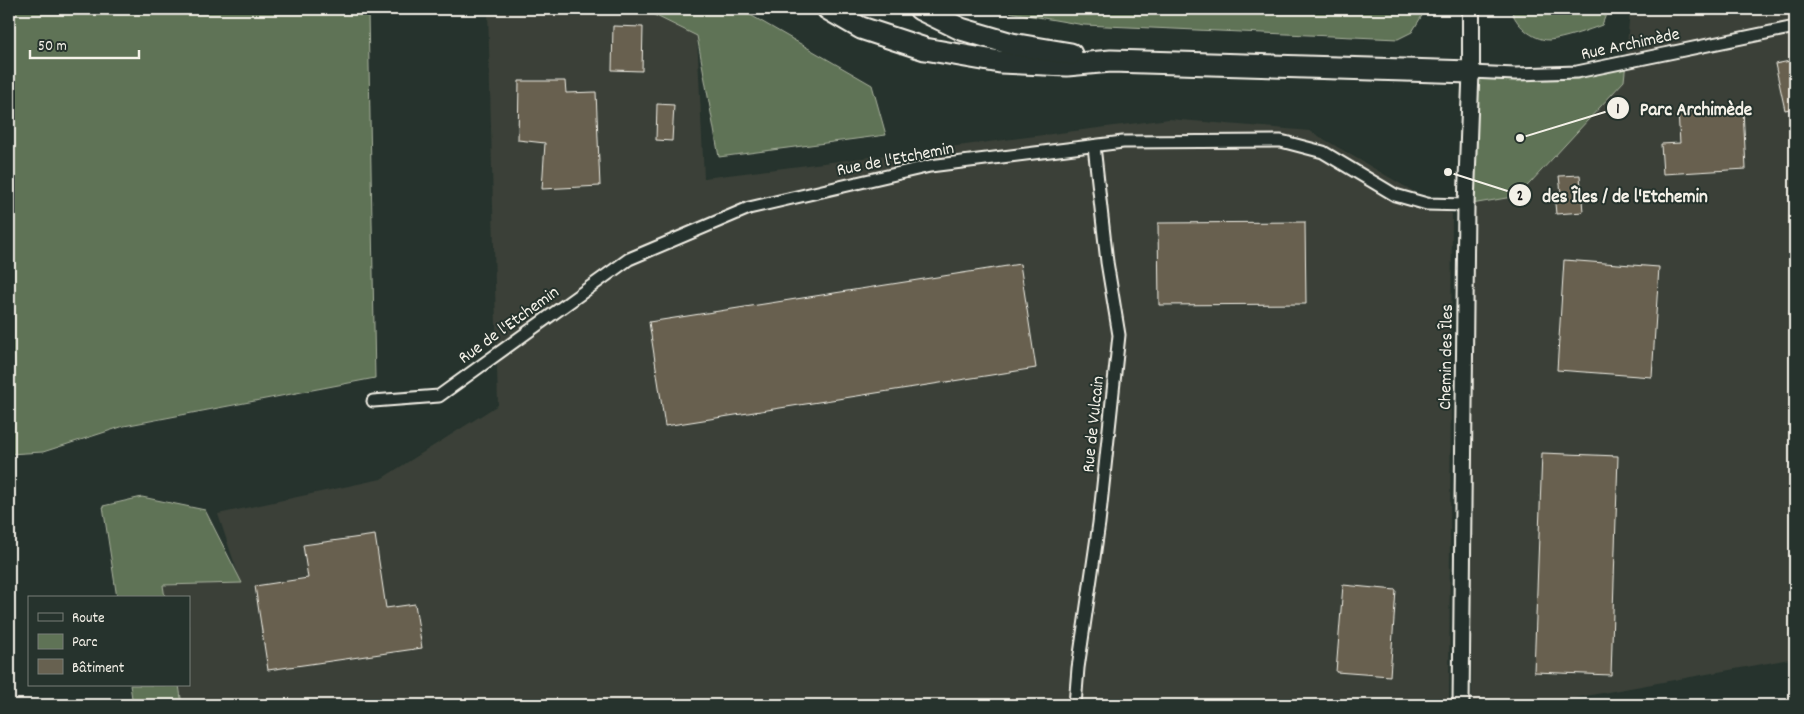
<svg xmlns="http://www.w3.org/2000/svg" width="1804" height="714" font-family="Dekko,sans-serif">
  <rect width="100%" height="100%" fill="#26332d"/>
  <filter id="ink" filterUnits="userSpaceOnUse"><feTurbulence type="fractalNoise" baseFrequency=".02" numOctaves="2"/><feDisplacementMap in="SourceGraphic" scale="10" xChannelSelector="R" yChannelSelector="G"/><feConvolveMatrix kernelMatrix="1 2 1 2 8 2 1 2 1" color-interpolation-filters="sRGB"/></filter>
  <g filter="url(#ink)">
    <g fill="#3a4138">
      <path d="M488 9H642L697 35 704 178 1169 119 1310 131 1452 214 1449 705H182L179 685H189V598H165L163 585 241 583 218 514 381 479 498 405Z"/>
      <path d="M1630 9H1795V658L1536 705H1472L1466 205 1518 196 1624 81Z"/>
    </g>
    <g fill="#5f7356" stroke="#aab29f">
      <path d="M9 9H420L368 13 375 378 124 426 43 452 9 454Z"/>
      <path d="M642 9H740L872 85 886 135 719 157 697 36Z"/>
      <path d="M991 9H1426L1412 32 1398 39 1084 25Z"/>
      <path d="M1511 9H1608L1602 25C1589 30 1563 39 1549 40 1532 40 1515 24 1511 9Z"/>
      <path d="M1626 62 1624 81 1518 196 1466 205 1471 72 1515 74Z"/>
      <path d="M142 497 205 510 242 583 163 585 165 598H117L103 506Z"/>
      <path d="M130 685H179L182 705H133Z"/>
    </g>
    <g fill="#676150" stroke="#f4f1e8">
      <path d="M613 26 643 27 642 71 612 70Z"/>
      <path d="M1795 60V108L1785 110 1775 64Z"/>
      <path d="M519 81H565L566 93 596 92 600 186 542 189 545 143 518 140Z"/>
      <path d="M657 104 674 105 672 141 656 140Z"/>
      <path d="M1743 109 1746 169 1663 174 1661 144 1680 143 1678 112Z"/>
      <path d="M1580 175 1583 212 1556 214 1554 193H1561L1559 176Z"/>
      <path d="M1305 222 1306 304 1159 305 1158 223Z"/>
      <path d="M1564 260 1659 267 1652 377 1557 370Z"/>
      <path d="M1020 264 1036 368 665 426 649 322Z"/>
      <path d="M1542 453 1618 456 1611 675 1534 672Z"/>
      <path d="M375 535 386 608 415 604 422 648 268 670 255 586 308 578 303 545Z"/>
      <path d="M1343 585 1396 590 1390 676 1336 672Z"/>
    </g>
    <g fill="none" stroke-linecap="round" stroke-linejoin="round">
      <defs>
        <g id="minor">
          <path d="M1471 72 1515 74 1577 72 1795 27"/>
          <path d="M373 401 439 396 629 259 749 208 930 166 1123 142 1281 141 1323 152 1395 195 1427 204 1466 205"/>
          <path d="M1075 705 1078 668 1099 523 1119 335 1107 262 1094 146"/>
        </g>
        <path id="tertiary" d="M1461 705 1466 205 1471 72"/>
        <path id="secondary" d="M1471 72V9"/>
        <g id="motorway">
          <path d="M828 9 861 28 925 49 1000 62 1067 65 1111 61 1471 72"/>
          <path d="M920 9 961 29 1012 44 1071 54"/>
        </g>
      </defs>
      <use href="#minor" stroke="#f4f1e8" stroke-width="15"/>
      <use href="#tertiary" stroke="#f4f1e8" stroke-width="19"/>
      <use href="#secondary" stroke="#f4f1e8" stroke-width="20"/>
      <use href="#motorway" stroke="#f4f1e8" stroke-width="25"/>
      <use href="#minor" stroke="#26332d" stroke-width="11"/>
      <use href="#tertiary" stroke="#26332d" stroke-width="15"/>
      <use href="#secondary" stroke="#26332d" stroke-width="16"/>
      <use href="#motorway" stroke="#26332d" stroke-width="21"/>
    </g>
  </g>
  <g text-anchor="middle" stroke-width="4" stroke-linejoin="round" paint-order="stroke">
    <g font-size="18" fill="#f4f1e8" stroke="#26332d">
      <text transform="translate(1630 43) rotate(-12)" y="6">Rue Archimède</text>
      <text transform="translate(895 158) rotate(-11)" y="6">Rue de l'Etchemin</text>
      <text transform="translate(508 324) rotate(-36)" y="6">Rue de l'Etchemin</text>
      <text transform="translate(1445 357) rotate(-89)" y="6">Chemin des Îles</text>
      <text transform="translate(1092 424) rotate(-84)" y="6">Rue de Vulcain</text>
    </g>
  </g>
  <path fill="none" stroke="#f4f1e8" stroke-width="2" d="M1520 138L1618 108M1448 172L1520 195"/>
  <g fill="#f4f1e8" stroke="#26332d" stroke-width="2">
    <circle cx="1520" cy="138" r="5"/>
    <circle cx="1448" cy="172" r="5"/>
    <circle cx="1618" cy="108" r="12"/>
    <circle cx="1520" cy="195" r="12"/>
  </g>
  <g font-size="15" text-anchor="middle" font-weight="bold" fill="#111">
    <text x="1618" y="113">1</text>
    <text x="1520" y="200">2</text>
  </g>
  <g font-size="19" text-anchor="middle" font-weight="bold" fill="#f4f1e8" stroke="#26332d" stroke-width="4" stroke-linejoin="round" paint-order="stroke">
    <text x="1696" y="115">Parc Archimède</text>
    <text x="1625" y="202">des Îles / de l'Etchemin</text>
  </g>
  <rect width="1804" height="714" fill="none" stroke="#26332d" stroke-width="30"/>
  <rect x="15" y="15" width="1774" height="684" fill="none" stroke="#f4f1e8" stroke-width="2" filter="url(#ink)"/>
  <rect x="28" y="596" width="162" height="90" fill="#26332d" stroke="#787f78"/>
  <rect x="38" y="613" width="25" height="8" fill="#26332d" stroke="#787f78"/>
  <text x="72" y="622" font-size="15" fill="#f4f1e8">Route</text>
  <rect x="38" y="634" width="25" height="15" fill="#5f7356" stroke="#787f78"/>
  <text x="72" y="646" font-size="15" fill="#f4f1e8">Parc</text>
  <rect x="38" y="659" width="25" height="15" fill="#676150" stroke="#787f78"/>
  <text x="72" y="672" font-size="15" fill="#f4f1e8">Bâtiment</text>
  <path d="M30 50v8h109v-8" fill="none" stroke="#f4f1e8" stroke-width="2.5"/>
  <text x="38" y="50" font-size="15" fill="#f4f1e8" stroke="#26332d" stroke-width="4" paint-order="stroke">50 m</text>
</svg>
